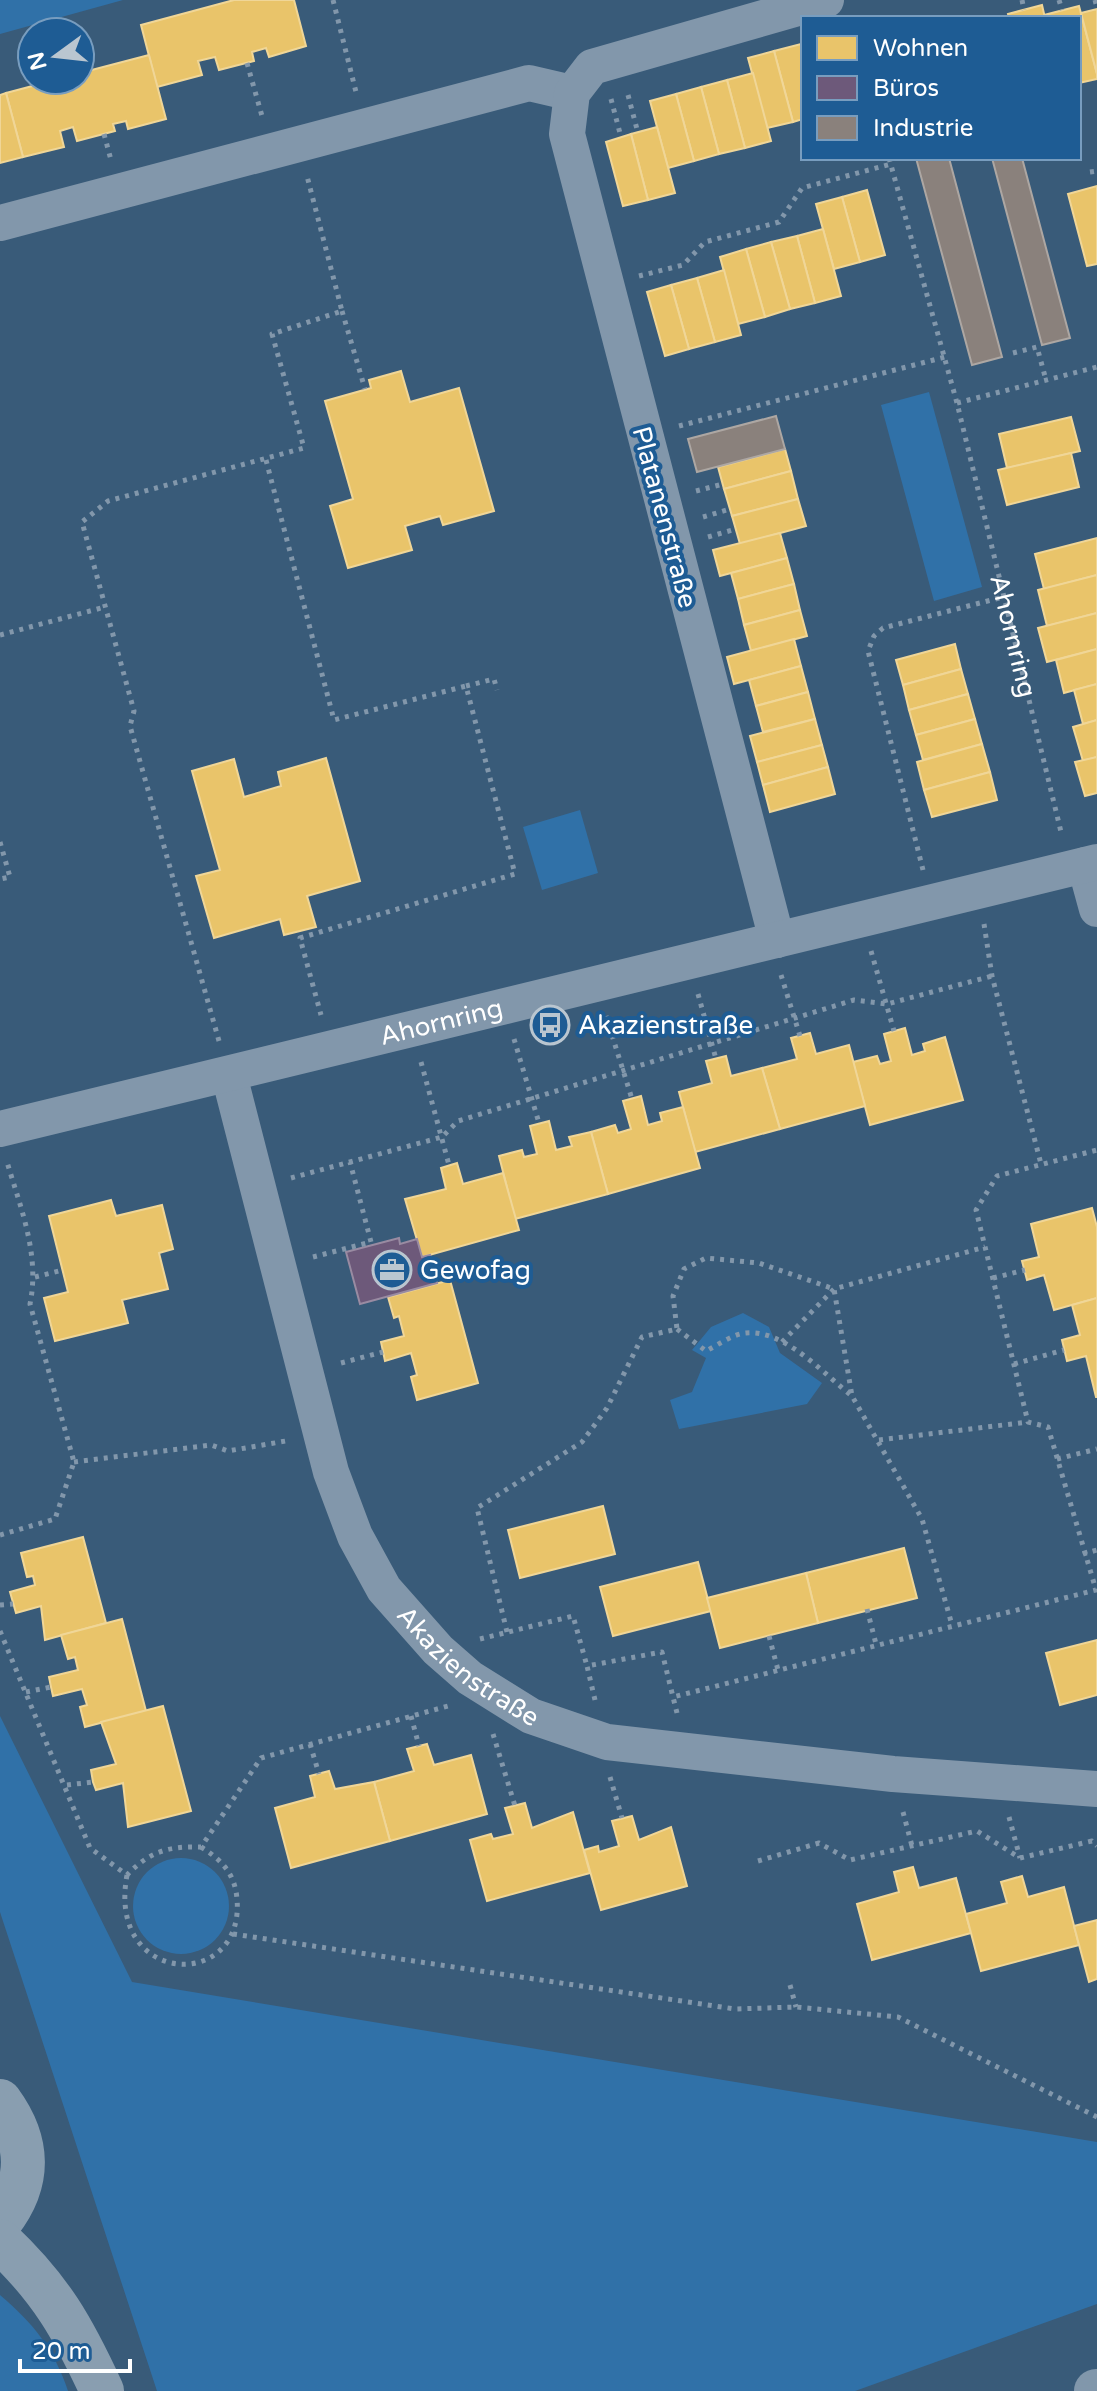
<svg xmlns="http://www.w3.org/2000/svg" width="1097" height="2391" font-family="'Varela Round',sans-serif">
  <rect width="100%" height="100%" fill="#395b79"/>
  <g fill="#3071a8">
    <path d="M0 0H123L0 34Z"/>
    <path d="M929 392 982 587 934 601 881 405Z"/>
    <path d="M580 810 598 873 542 890 523 827Z"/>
    <path d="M743 1313 769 1327 780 1353 822 1383 807 1404 679 1429 670 1400 692 1392 706 1358 692 1350 711 1327Z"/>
    <path d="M0 1716 132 1982 1097 2142V2304L855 2391H157L0 1912Z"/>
    <circle cx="181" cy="1906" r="48"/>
    <path d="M0 2295C33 2323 54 2349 68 2391H0Z"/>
  </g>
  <g fill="#e9c46a" stroke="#f0d697" stroke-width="2">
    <path d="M234 0H294L306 46 269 57 266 48 252 52 254 61 219 70 215 57 198 61 202 75 157 87 141 25Z"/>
    <path d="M1042 5 1045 18H1009L1008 14Z"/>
    <path d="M1079 6 1097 74V79L1079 83V18L1044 15Z"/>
    <path d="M1097 9V74L1081 13Z"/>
    <path d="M801 44 803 119 793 122 774 51Z"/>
    <path d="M774 51 793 122 767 128 748 58Z"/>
    <path d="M149 55 166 119 128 129 126 121 113 124 115 131 77 141 73 127 60 131 64 147 23 157 6 93 55 80H80V73Z"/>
    <path d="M753 73 771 141 745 148 727 80Z"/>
    <path d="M727 80 745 148 719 154 701 87Z"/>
    <path d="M701 87 719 154 694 161 676 94Z"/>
    <path d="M6 93 23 157 0 163V95Z"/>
    <path d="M676 94 694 161 668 168 650 101Z"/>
    <path d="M657 127 675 193 648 200 631 134Z"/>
    <path d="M631 134 648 200 623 206 606 142Z"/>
    <path d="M1097 186V264L1087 266 1068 194Z"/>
    <path d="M867 190 885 255 860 262 842 197Z"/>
    <path d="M842 197 860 262 834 269 816 204Z"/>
    <path d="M823 229 841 296 815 303 797 236Z"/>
    <path d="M797 236 815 303 790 309 771 242Z"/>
    <path d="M771 242 790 309 765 317 746 249Z"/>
    <path d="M746 249 765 317 738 324 720 257Z"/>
    <path d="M724 270 741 335 715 342 697 278Z"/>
    <path d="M697 278 715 342 689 349 671 285Z"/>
    <path d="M671 285 689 349 665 356 647 292Z"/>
    <path d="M401 371 410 402 459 388 494 511 443 525 440 516 405 526 412 550 348 568 330 506 353 499 325 401 371 388 369 380Z"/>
    <path d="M1071 417 1080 451 1007 468 999 434Z"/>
    <path d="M785 449 791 471 724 489 718 467Z"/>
    <path d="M1071 453 1079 487 1007 505 998 470Z"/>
    <path d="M791 471 798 499 732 516 724 489Z"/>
    <path d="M798 499 806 526 740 544 732 516Z"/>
    <path d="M780 533 787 558 720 576 713 550Z"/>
    <path d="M1097 538V575L1044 589 1035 554Z"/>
    <path d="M787 558 794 584 738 599 731 573Z"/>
    <path d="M1097 575V613L1047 626 1038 590Z"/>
    <path d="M794 584 800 610 744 625 738 599Z"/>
    <path d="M800 610 807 636 751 651 744 625Z"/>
    <path d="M1097 613V649L1047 662 1038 628Z"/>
    <path d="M794 639 801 666 734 684 727 657Z"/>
    <path d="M955 644 961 669 903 685 896 660Z"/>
    <path d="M1097 649V684L1064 693 1056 660Z"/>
    <path d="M801 666 808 692 756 706 749 680Z"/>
    <path d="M961 669 968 694 909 710 903 685Z"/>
    <path d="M1097 684V720L1083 724 1074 690Z"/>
    <path d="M808 692 815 719 763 732 756 706Z"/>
    <path d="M968 694 975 719 916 735 909 710Z"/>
    <path d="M815 719 822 745 757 762 750 736Z"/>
    <path d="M975 719 982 744 923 760 916 735Z"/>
    <path d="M1097 720V757L1083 761 1073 727Z"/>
    <path d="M982 744 990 772 924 790 917 762Z"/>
    <path d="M822 745 828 767 763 785 757 762Z"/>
    <path d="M1097 757V793L1085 796 1075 762Z"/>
    <path d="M326 758 360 881 307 896 316 927 284 935 280 919 214 938 196 876 220 870 192 771 234 759 244 797 281 786 278 772Z"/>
    <path d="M828 767 835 794 770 812 763 785Z"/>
    <path d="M990 772 997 800 932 817 924 790Z"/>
    <path d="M905 1028 912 1055 925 1051 923 1044 945 1037 963 1100 870 1125 853 1062 877 1056 880 1064 891 1061 884 1034Z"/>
    <path d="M810 1033 816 1054 849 1045 865 1106 780 1129 762 1068 797 1059 791 1038Z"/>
    <path d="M726 1056 731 1076 762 1068 780 1129 695 1152 679 1092 712 1083 706 1061Z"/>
    <path d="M641 1096 648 1125 662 1121 660 1113 683 1107 700 1168 608 1194 591 1132 615 1125 618 1133 631 1129 623 1101Z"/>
    <path d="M549 1121 556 1150 572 1146 569 1137 591 1132 608 1194 515 1219 499 1156 522 1150 524 1157 537 1154 530 1126Z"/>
    <path d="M457 1163 463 1184 503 1173 519 1230 422 1257 405 1199 446 1189 441 1168Z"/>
    <path d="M111 1200 116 1216 162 1205 173 1249 159 1253 168 1289 122 1300 128 1323 55 1341 44 1298 68 1292 49 1216Z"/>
    <path d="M1092 1208 1097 1227V1298L1054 1310 1044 1275 1027 1280 1022 1261 1039 1257 1031 1224Z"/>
    <path d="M450 1280 478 1383 417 1400 411 1377 417 1375 411 1353 385 1361 381 1342 404 1336 399 1316 394 1318 388 1297Z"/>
    <path d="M1097 1298V1397H1096L1086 1356 1067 1361 1062 1340 1080 1335 1072 1305Z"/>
    <path d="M603 1506 615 1554 520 1578 508 1530Z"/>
    <path d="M83 1537 106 1623 45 1640 41 1606 16 1613 10 1592 35 1585 33 1576 27 1577 21 1553Z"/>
    <path d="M904 1548 917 1598 818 1623 806 1573Z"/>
    <path d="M698 1562 711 1611 613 1636 600 1587Z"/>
    <path d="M806 1573 818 1623 720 1648 707 1598Z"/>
    <path d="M122 1619 146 1711 85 1727 80 1707 87 1705 82 1689 53 1696 51 1687 49 1677 78 1670 75 1657 68 1659 61 1635Z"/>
    <path d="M1097 1640V1695L1060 1705 1046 1653Z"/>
    <path d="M163 1706 191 1811 128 1827 123 1783 96 1790 93 1782 91 1770 116 1764 101 1722Z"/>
    <path d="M427 1744 434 1765 471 1755 487 1814 390 1841 374 1782 414 1771 407 1749Z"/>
    <path d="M329 1771 335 1789 374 1782 390 1841 291 1868 275 1808 315 1797 310 1776Z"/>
    <path d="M525 1803 532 1828 573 1812 590 1873 487 1901 470 1840 491 1834 493 1839 513 1834 505 1808Z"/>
    <path d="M632 1816 639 1840 671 1827 687 1886 601 1910 584 1850 598 1846 599 1852 619 1846 612 1821Z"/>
    <path d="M913 1867 919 1888 956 1878 971 1933 872 1960 857 1904 899 1892 894 1872Z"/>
    <path d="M1022 1876 1028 1897 1064 1887 1079 1945 981 1971 966 1914 1007 1903 1001 1882Z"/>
    <path d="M1097 1920V1979L1089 1982 1074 1926Z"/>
  </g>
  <path fill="#6d597a" stroke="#998ba2" stroke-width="2" d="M399 1238 400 1244 417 1239 422 1257 430 1255 437 1283 360 1304 346 1252Z"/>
  <g fill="#8a817c" stroke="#ada7a3" stroke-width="2">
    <path d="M916 158H949L1002 357 972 365Z"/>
    <path d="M992 158H1022L1070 338 1042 345Z"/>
    <path d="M776 416 785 449 697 472 688 439Z"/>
  </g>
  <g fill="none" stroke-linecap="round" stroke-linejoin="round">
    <g stroke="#8297ab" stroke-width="5" stroke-dasharray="4 6" stroke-linecap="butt">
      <path d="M333 0 356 92"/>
      <path d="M1022 0 1024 10"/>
      <path d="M1059 0 1062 10"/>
      <path d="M1095 0 1097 8"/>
      <path d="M247 63 262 116"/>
      <path d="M628 95 638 133"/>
      <path d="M611 99 621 137"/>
      <path d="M104 134 111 160"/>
      <path id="s1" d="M889 158 957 403 1062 836"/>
      <path d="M1090 172 1097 171"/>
      <path d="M639 276 683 265 705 242 779 222 802 188 891 164"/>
      <path d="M342 311 365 389"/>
      <path d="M1013 353 1037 347 1046 380"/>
      <path d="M957 403 1097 367"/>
      <path d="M679 426 945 357"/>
      <path d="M266 460 334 720 466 686 515 874 300 938 321 1015"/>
      <path d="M696 491 723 484"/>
      <path d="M703 517 730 509"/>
      <path d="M708 537 736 529"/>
      <path d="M0 635 105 607"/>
      <path d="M466 686 494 679 497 690"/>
      <path d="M0 842 10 877 0 879"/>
      <path d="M923 870 868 651 874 636 883 628 1003 597"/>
      <path d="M984 924 992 976 1041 1164"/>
      <path d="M871 951 894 1031"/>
      <path d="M781 975 800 1036"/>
      <path d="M698 994 716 1059"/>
      <path d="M606 1016 632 1099"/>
      <path d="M514 1039 539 1123"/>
      <path d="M219 1041 130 726 134 711 82 522 108 501 304 448 272 334 342 311 307 176"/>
      <path d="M421 1062 449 1165"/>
      <path d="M291 1178 442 1137 458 1121 854 1000 887 1004 992 976"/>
      <path d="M313 1257 371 1242 350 1162"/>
      <path d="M35 1277 63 1270"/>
      <path d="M993 1278 1025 1270"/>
      <path d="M677 1329 706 1351C718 1345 733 1334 746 1333 784 1329 824 1374 852 1396"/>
      <path d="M782 1342 834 1289 985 1247"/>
      <path d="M341 1363 383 1352"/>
      <path d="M1014 1364 1064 1350"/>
      <path d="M879 1440 1028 1422"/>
      <path d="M1057 1459 1097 1449"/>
      <path d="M74 1462 211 1445 228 1451 286 1441"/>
      <path d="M0 1535 55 1519 74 1462 30 1304C40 1255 21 1209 7 1162"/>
      <path d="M1083 1554 1097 1550"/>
      <path d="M0 1605 13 1604"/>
      <path d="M867 1609 876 1644"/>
      <path d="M0 1631 90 1848 127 1875C150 1851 169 1846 201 1847L261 1758 448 1706"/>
      <path d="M507 1632 477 1508 582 1442 607 1408 642 1337 677 1329 673 1296 684 1269 706 1258 759 1263 834 1289 852 1396 922 1519 952 1625"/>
      <path d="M769 1636 778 1670"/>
      <path d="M480 1639 573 1616 587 1666"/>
      <path d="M26 1692 51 1687"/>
      <path d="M595 1700 587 1666 662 1652 673 1697"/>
      <path d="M677 1713 673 1697 1096 1590 1048 1427 1028 1422 976 1210 997 1176 1097 1150"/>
      <path d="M411 1716 419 1746"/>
      <path d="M493 1734 515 1806"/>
      <path d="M310 1744 319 1774"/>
      <path d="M610 1777 622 1818"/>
      <path d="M67 1785 93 1782"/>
      <path d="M903 1812 912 1846"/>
      <path d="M1009 1817 1020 1858"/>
      <path d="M758 1861 819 1843 850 1860 977 1831 1020 1858 1092 1841 1097 1846"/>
      <path d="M127 1875C106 1987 245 1992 237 1899 235 1874 222 1860 201 1847"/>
      <path d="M233 1934 735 2009 796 2007 898 2017 1097 2117"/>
      <path d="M790 1985 796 2007"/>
    </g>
    <g stroke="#8297ab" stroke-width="36">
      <path d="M0 223 529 83 572 93"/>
      <path d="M1085 865 1097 909"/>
      <path d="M777 940 567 134 572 93 592 67 826 0"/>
      <path id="s2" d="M229 1075 331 1472 355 1536 384 1589 438 1650 470 1678 531 1716 607 1742 893 1774 1097 1789"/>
      <path id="s3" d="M0 1129 1097 862"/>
    </g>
    <g stroke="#899eb0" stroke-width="44">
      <path d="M0 2101C30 2142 31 2182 0 2222"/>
      <path d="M0 2241C51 2289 73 2328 102 2391"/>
    </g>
    <path stroke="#8197ab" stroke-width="44" d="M1096 2391H1097"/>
  </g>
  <defs>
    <symbol id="bus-ring" viewBox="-11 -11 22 22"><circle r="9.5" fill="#1e5c94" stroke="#bac6d0" stroke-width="1.5"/><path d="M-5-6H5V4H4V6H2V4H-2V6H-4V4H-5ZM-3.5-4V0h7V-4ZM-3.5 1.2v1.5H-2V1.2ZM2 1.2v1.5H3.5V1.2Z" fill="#bac6d0"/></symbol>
    <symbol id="office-ring" viewBox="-11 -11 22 22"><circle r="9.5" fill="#1e5c94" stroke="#bac6d0" stroke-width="1.5"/><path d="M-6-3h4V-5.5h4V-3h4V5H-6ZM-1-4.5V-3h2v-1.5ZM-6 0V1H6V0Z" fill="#bac6d0"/></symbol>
  </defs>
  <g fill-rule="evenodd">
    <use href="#bus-ring" x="528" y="1003" width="44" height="44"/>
    <use href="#office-ring" x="370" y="1248" width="44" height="44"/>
  </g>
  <g text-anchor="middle" stroke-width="8" stroke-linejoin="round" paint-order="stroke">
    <g font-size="26" fill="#fff" stroke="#1e5c94">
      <text transform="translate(665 517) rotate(75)" y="9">Platanenstraße</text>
      <text dy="9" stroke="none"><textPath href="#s1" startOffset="494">Ahornring</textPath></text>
      <text dy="9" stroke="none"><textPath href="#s3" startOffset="454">Ahornring</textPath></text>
      <text dy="9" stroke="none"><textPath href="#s2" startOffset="654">Akazienstraße</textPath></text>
    </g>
    <g font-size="26" fill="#fff" stroke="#1e5c94" text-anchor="start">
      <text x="578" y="1034">Akazienstraße</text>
      <text x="420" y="1279">Gewofag</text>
    </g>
  </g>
  <rect x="801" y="16" width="280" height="144" fill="#1e5c94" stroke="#789dbf" stroke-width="2"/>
  <rect x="817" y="36" width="40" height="24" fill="#e9c46a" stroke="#789dbf" stroke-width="2"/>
  <text x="873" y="56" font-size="24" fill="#ffffff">Wohnen</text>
  <rect x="817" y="76" width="40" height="24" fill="#6d597a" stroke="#789dbf" stroke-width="2"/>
  <text x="873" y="96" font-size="24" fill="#ffffff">Büros</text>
  <rect x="817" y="116" width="40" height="24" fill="#8a817c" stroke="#789dbf" stroke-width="2"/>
  <text x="873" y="136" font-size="24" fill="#ffffff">Industrie</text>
  <g transform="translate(56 56) rotate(255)"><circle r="38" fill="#1e5c94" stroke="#789dbf" stroke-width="2"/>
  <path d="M0-6L14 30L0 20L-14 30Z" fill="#bac6d0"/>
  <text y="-12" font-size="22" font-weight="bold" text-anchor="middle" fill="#ffffff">N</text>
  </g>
  <path d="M20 2359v12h110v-12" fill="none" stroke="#ffffff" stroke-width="4"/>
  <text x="32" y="2359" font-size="24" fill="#ffffff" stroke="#1e5c94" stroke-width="6" paint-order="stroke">20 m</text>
</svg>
